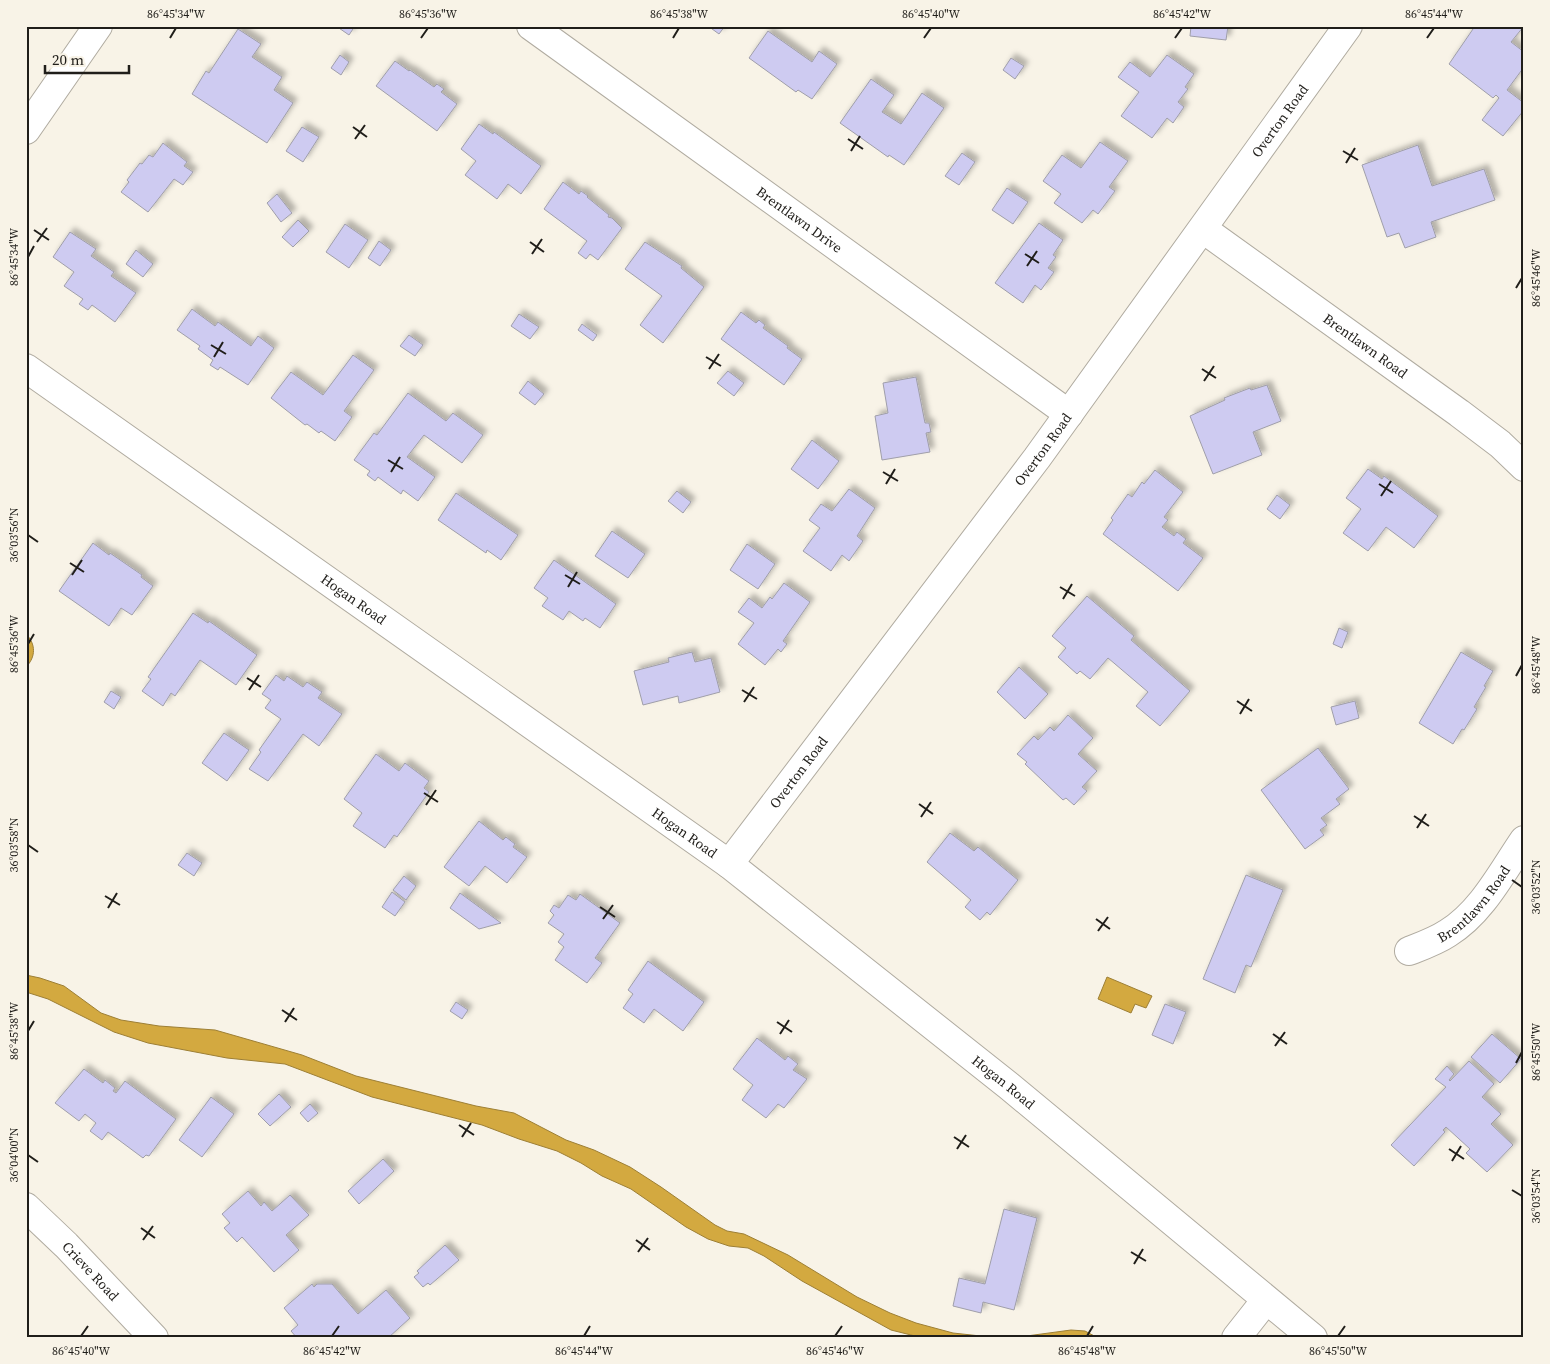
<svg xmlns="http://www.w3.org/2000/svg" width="1550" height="1364" font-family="'Source Serif 4',serif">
  <defs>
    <filter id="shadow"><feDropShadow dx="4.5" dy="-4.5" stdDeviation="2.5" flood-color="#0004"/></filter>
  </defs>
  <rect width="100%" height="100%" fill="#f8f3e7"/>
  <g fill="#d3a940" stroke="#9d7f35">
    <path d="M26 634C36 644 36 657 26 667Z"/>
    <path d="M26 975 40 978 64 986 101 1013 121 1020 159 1026 215 1030 302 1055 356 1076 476 1106 514 1113 566 1140 594 1150 630 1167 661 1187 715 1225 727 1231 744 1234 788 1255 857 1297 890 1313 916 1323 953 1333 999 1338H923L891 1330 802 1281 764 1256 748 1248 729 1246 708 1239 686 1227 631 1189 602 1176 581 1163 557 1151 519 1139 482 1125 372 1097 285 1064 227 1058 148 1043 114 1032 48 999 26 992Z"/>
    <path d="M1107 977 1152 996 1146 1008 1135 1004 1131 1013 1098 999Z"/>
    <path d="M1071 1330 1085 1331 1098 1338H1012Z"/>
  </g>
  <g fill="#cecbf1" stroke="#9f9ea9" filter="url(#shadow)">
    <path d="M336 26H355L349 35Z"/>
    <path d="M708 26H725L719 34Z"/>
    <path d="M1191 26H1228L1226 40 1190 36Z"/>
    <path d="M1472 26H1524L1511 42 1524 52V67L1507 90 1524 103V110L1503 136 1482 120 1499 98 1496 95 1493 98 1449 64 1473 29 1471 28Z"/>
    <path d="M238 29 261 44 252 57 282 77 274 90 293 103 267 143 192 94 206 71 209 73Z"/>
    <path d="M768 31 812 62 819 51 837 64 812 99 798 90 796 92 749 58Z"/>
    <path d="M340 55 349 62 341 75 331 68Z"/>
    <path d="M1167 55 1194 74 1185 87 1188 89 1178 102 1184 107 1173 123 1167 118 1152 138 1121 116 1139 92 1118 77 1130 62 1150 77Z"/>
    <path d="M1011 58 1024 66 1015 79 1003 70Z"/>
    <path d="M395 61 409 71 410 70 434 87 437 84 444 89 441 92 457 104 437 131 376 86Z"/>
    <path d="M871 79 894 95 882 112 901 124 922 93 944 108 904 165 889 155 888 157 840 123Z"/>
    <path d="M479 124 493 134 494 132 541 166 521 194 508 184 497 199 465 175 476 161 461 149Z"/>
    <path d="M302 127 319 137 303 162 286 151Z"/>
    <path d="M1100 142 1128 161 1109 187 1115 191 1098 214 1093 210 1082 223 1054 203 1061 194 1043 181 1062 155 1081 168Z"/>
    <path d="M163 143 187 162 184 166 193 172 183 185 174 179 148 212 121 192 129 182 127 180 140 163 142 164 149 155 153 157Z"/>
    <path d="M1418 145 1432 186 1484 169 1495 200 1431 222 1436 237 1405 248 1399 233 1387 237 1362 165Z"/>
    <path d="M962 153 975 162 959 185 945 176Z"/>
    <path d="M563 182 579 194 581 191 588 196 587 197 609 215 608 217 612 218 622 228 598 260 590 254 586 259 578 253 587 241 544 209Z"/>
    <path d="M1007 188 1028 202 1013 224 992 210Z"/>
    <path d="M277 194 292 213 281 222 267 203Z"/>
    <path d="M298 220 309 231 293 247 282 237Z"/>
    <path d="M1039 223 1063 240 1053 255 1056 257 1048 268 1054 272 1041 290 1035 285 1023 303 995 283Z"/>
    <path d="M345 224 368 240 349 268 326 252Z"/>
    <path d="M70 232 96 249 91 256 114 272 111 276 136 293 115 322 92 305 88 310 79 304 83 299 64 286 74 272 53 257Z"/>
    <path d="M379 241 391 250 380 266 368 258Z"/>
    <path d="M645 242 682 266 681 268 704 287 663 343 640 325 662 296 625 269Z"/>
    <path d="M136 250 153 264 143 277 126 264Z"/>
    <path d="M192 309 215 326 218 322 251 346 258 336 274 348 248 385 220 367 218 370 210 365 213 360 198 349 200 346 177 330Z"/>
    <path d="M741 312 756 323 759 320 765 325 763 328 788 346 787 348 802 359 784 385 721 339Z"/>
    <path d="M519 314 539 327 530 339 511 326Z"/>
    <path d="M582 324 597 335 593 341 578 330Z"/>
    <path d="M409 335 423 345 415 356 400 346Z"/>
    <path d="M353 355 374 370 344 411 352 417 335 441 321 431 319 433 307 424 305 425 271 398 291 372 323 395Z"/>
    <path d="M728 371 744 383 734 396 717 383Z"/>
    <path d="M916 377 925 423H929L931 432 926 433 930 452 882 460 875 416 888 413 883 383Z"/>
    <path d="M528 381 544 394 535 405 519 393Z"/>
    <path d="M1267 385 1281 421 1253 432 1262 455 1213 474 1190 416 1225 400 1224 398 1250 388 1251 390Z"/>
    <path d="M408 393 446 421 453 413 483 435 462 463 424 435 407 457 435 477 418 501 403 490 401 494 378 477 375 481 367 475 370 471 354 460 374 433 377 435Z"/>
    <path d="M812 440 839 461 818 489 791 469Z"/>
    <path d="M1368 469 1382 479 1384 476 1438 516 1414 548 1386 527 1368 551 1343 533 1361 509 1346 498Z"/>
    <path d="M1155 470 1183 492 1164 517 1168 520 1162 527 1174 536 1177 532 1186 539 1183 543 1203 558 1178 591 1103 534 1113 520 1111 518 1128 494 1132 497 1142 482 1144 484Z"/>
    <path d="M849 489 875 508 857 536 863 541 849 561 842 555 831 571 803 551 820 528 809 520 821 504 832 511Z"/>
    <path d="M677 491 691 502 683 513 668 501Z"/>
    <path d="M456 493 518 535 501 560 487 550 486 553 438 520Z"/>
    <path d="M1277 495 1290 505 1280 519 1267 509Z"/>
    <path d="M612 531 645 554 628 578 595 556Z"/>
    <path d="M93 543 109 555 110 553 142 575 141 577 153 586 132 615 121 608 109 626 59 591Z"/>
    <path d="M747 544 775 564 758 589 730 570Z"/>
    <path d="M554 560 616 604 600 628 585 618 583 621 569 611 563 620 542 606 548 598 534 588Z"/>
    <path d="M784 583 810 602 783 641 787 644 781 652 778 649 765 665 738 644 754 623 738 612 749 598 762 608 770 597 772 599Z"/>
    <path d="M1087 596 1134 636 1131 640 1190 691 1160 726 1136 706 1148 692 1108 658 1090 679 1080 671 1077 674 1058 657 1066 648 1052 636Z"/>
    <path d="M193 613 208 623 209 621 257 655 236 685 200 660 175 696 171 693 163 706 142 691 151 679 148 677Z"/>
    <path d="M1339 628 1348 632 1342 648 1333 644Z"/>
    <path d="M692 652 695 662 711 658 720 692 679 703 678 696 643 705 634 671 669 662 668 658Z"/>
    <path d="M1461 652 1493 671 1484 686 1486 687 1474 707 1477 709 1464 730 1462 729 1453 744 1419 723Z"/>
    <path d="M1019 667 1048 694 1025 719 997 692Z"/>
    <path d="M276 675 284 681 287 676 303 687 307 682 322 692 318 698 342 714 319 746 303 734 268 781 249 769 261 752 259 750 281 719 265 708 271 700 262 694Z"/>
    <path d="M111 691 121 697 114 709 104 702Z"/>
    <path d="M1355 701 1359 718 1336 725 1331 707Z"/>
    <path d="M1068 715 1093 738 1078 754 1097 771 1082 787 1087 791 1074 805 1066 798 1063 800 1025 764 1027 762 1017 754 1034 736 1038 740 1050 727 1054 731Z"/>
    <path d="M224 733 249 750 227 781 202 763Z"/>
    <path d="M1318 748 1349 789 1336 799 1340 804 1321 818 1327 825 1320 830 1324 835 1305 849 1261 790Z"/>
    <path d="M376 754 399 771 405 763 429 781 424 788 429 792 397 837 394 835 385 848 353 826 362 813 344 799Z"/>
    <path d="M479 821 503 840 506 837 515 844 513 847 527 857 507 883 485 866 469 886 444 867Z"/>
    <path d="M950 833 974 851 978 847 1018 880 990 915 987 912 980 920 965 907 971 900 927 862Z"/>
    <path d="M187 853 202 863 194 876 178 865Z"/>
    <path d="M1246 875 1283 890 1251 967 1246 965 1235 993 1203 979Z"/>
    <path d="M404 876 416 886 406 900 393 890Z"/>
    <path d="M392 892 405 902 395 916 382 907Z"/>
    <path d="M460 893 501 923 479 929 450 908Z"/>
    <path d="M580 894 620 923 595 958 602 963 587 983 555 960 564 947 558 942 564 934 548 923 554 915 550 911 554 905 559 908 568 895 576 900Z"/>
    <path d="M648 961 704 1002 683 1031 654 1009 644 1023 623 1008 633 994 628 990Z"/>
    <path d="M456 1002 468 1010 462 1019 450 1011Z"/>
    <path d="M1165 1004 1186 1012 1173 1044 1152 1035Z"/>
    <path d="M1492 1034 1521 1059 1500 1083 1471 1057Z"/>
    <path d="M757 1038 785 1060 788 1056 798 1064 793 1070 807 1079 784 1108 778 1104 766 1118 742 1100 753 1085 733 1069Z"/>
    <path d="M1469 1061 1494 1084 1482 1097 1501 1114 1491 1124 1513 1145 1487 1172 1466 1153 1470 1149 1446 1127 1443 1130 1445 1132 1414 1166 1391 1145 1446 1087 1435 1079 1447 1066 1454 1074 1449 1080 1450 1081Z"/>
    <path d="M84 1069 103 1083 105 1080 115 1088 113 1091 116 1093 125 1081 176 1119 149 1156 146 1155 143 1158 108 1132 102 1140 90 1131 96 1123 85 1114 79 1121 55 1103Z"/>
    <path d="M279 1094 291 1107 270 1126 258 1114Z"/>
    <path d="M211 1097 234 1114 202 1157 179 1140Z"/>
    <path d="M310 1104 318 1113 308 1122 300 1113Z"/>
    <path d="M383 1159 394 1171 359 1204 348 1191Z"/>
    <path d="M248 1191 261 1206 264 1202 272 1211 290 1195 309 1215 286 1235 299 1250 274 1272 242 1237 237 1242 224 1228 230 1223 222 1214Z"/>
    <path d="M1004 1209 1037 1218 1014 1310 983 1302 981 1313 953 1306 959 1278 985 1284Z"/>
    <path d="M445 1245 459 1260 430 1285 428 1283 423 1287 414 1277 419 1273 417 1271Z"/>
    <path d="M312 1284 314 1287 317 1284H332L358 1314 386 1290 410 1318 388 1338H297L291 1331 298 1325 284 1308Z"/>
  </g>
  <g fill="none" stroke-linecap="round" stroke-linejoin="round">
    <defs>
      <g id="minor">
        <path id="s1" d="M531 26 1069 414"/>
        <path d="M26 130 98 26"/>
        <path id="s2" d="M1203 229 1459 413 1500 444 1524 467"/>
        <path id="s3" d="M26 368 729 864 1009 1086 1313 1338"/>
        <path id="s4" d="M729 864 1037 458 1348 26"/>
        <path id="s5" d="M1409 951C1422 946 1436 941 1448 933 1482 912 1502 872 1524 840"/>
        <path id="s6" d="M26 1207 66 1245 154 1338"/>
        <path d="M1236 1338 1266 1300"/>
      </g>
    </defs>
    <use href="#minor" stroke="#b0aba0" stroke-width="30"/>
    <use href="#minor" stroke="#fff" stroke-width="28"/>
  </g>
  <path fill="none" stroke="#201e1a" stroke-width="2" d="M170 38 176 28M421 38 428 28M673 38 679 28M924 38 931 28M1175 38 1182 28M1427 38 1434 28M353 127 367 137M355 139 365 125M848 139 863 149M851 151 860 136M1343 151 1358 160M1346 163 1355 148M34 230 49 240M37 242 47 228M530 242 544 252M532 254 542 239M1025 254 1039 263M28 257 34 246M1027 266 1037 251M1516 288 1522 278M211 345 226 354M214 357 223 342M706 357 721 366M709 369 719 354M1202 369 1216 378M1204 381 1214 366M388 460 403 469M391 472 400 457M883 472 898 481M886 484 895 469M1379 484 1393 493M1381 496 1391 481M28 535 38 542M70 563 84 572M72 575 82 560M565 575 580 584M568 587 577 572M1060 587 1075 596M1063 599 1072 584M28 644 34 634M1516 676 1522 665M247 678 261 687M249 690 259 675M742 690 757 699M1237 701 1252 711M744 702 754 687M1240 714 1249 699M424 793 438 802M919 804 933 814M426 805 436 790M1414 816 1429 826M921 817 931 802M1417 828 1426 814M28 845 38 852M1512 880 1522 887M105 896 120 905M600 907 615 917M108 908 117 893M603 919 613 905M1096 919 1110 929M1098 931 1108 917M282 1010 297 1020M285 1022 294 1008M777 1022 792 1032M28 1031 34 1021M780 1034 789 1020M1273 1034 1287 1044M1275 1046 1285 1032M1516 1063 1522 1052M459 1125 474 1135M462 1137 471 1123M954 1137 969 1147M957 1149 966 1135M1449 1149 1464 1159M28 1155 38 1162M1452 1161 1461 1146M1512 1190 1522 1196M141 1228 155 1238M143 1240 153 1226M636 1240 650 1250M638 1252 648 1238M1131 1252 1146 1261M1134 1264 1143 1249M81 1336 88 1326M332 1336 339 1326M584 1336 590 1326M835 1336 842 1326M1087 1336 1093 1326M1338 1336 1345 1326"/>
  <g text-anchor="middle" stroke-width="4" stroke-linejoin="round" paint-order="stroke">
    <g font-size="14" fill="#201e1a" stroke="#f8f3e7">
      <text dy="5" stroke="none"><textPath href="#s4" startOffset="925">Overton Road</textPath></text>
      <text dy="5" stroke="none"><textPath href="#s1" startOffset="331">Brentlawn Drive</textPath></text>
      <text dy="5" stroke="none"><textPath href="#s2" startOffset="200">Brentlawn Road</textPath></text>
      <text dy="5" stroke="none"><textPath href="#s4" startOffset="520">Overton Road</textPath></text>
      <text dy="5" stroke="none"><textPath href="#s3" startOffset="401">Hogan Road</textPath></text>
      <text dy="5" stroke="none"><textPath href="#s4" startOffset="115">Overton Road</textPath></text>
      <text dy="5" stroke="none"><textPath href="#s3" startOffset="806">Hogan Road</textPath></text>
      <text dy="5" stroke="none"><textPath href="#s5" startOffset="82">Brentlawn Road</textPath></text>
      <text dy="5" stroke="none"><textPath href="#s3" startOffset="1211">Hogan Road</textPath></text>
      <text dy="5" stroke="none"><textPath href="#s6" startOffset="91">Crieve Road</textPath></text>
    </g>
  </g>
  <rect width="1550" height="1364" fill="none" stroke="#f8f3e7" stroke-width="55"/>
  <path d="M45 65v8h84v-8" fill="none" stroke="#201e1a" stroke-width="2.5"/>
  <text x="52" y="65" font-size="15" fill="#201e1a" stroke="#f8f3e7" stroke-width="4" paint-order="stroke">20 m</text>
  <rect x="28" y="28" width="1494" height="1308" fill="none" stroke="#201e1a" stroke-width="2"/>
  <g font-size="12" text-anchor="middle" fill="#201e1a">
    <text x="176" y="18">86°45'34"W</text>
    <text x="428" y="18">86°45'36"W</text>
    <text x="679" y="18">86°45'38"W</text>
    <text x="931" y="18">86°45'40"W</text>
    <text x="1182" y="18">86°45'42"W</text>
    <text x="1434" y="18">86°45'44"W</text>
    <text transform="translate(14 257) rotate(-90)" y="4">86°45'34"W</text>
    <text transform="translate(1536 278) rotate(-90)" y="4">86°45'46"W</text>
    <text transform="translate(14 535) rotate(-90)" y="4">36°03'56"N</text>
    <text transform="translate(14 644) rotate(-90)" y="4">86°45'36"W</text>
    <text transform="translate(1536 665) rotate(-90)" y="4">86°45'48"W</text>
    <text transform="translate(14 845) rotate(-90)" y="4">36°03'58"N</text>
    <text transform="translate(1536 887) rotate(-90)" y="4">36°03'52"N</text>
    <text transform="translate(14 1031) rotate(-90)" y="4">86°45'38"W</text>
    <text transform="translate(1536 1052) rotate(-90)" y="4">86°45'50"W</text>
    <text transform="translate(14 1155) rotate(-90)" y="4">36°04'00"N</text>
    <text transform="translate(1536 1196) rotate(-90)" y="4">36°03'54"N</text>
    <text x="81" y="1355">86°45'40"W</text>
    <text x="332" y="1355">86°45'42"W</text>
    <text x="584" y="1355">86°45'44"W</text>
    <text x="835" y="1355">86°45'46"W</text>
    <text x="1087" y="1355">86°45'48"W</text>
    <text x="1338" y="1355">86°45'50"W</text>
  </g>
</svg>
